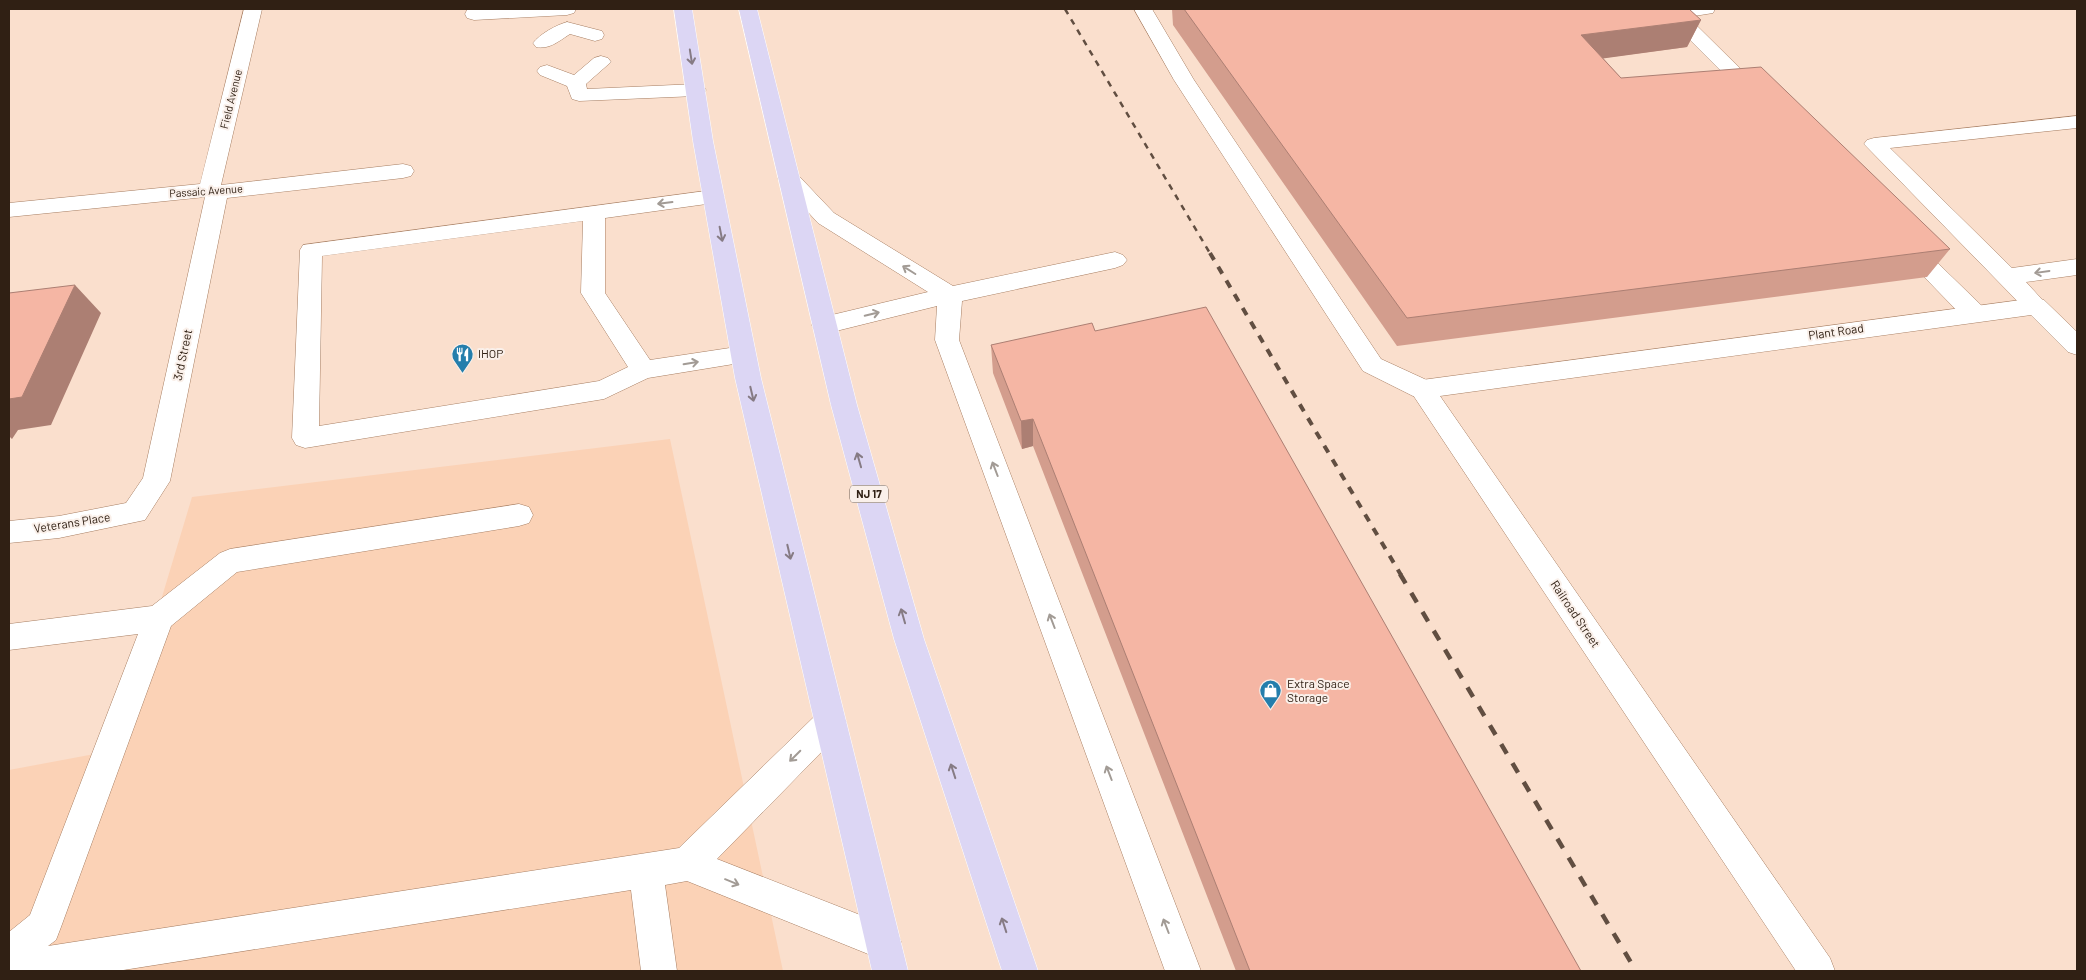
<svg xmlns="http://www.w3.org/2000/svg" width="2086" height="980" font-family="Barlow,sans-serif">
  <rect width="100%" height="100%" fill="#fadfcd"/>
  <path fill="#fbd2b6" d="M670 439 783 971H9V770L116 750 192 497Z"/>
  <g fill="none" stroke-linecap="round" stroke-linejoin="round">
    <defs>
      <g id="service">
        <path d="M473 9H576L574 13 567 15 474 20 467 18 465 14 467 10Z"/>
        <path d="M1134 9H1152L1194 80 1381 359 1431 382 1435 389 1431 396 1422 398 1413 396 1363 371 1174 80Z"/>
        <path d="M1667 9H1715L1713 13 1688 17 1763 91 1766 95 1763 99 1756 101 1749 99 1667 17 1665 13Z"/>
        <path d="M567 22 602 31 604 35 602 39 595 41 570 34C559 41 549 50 536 47L533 43C540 34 556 25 567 22Z"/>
        <path d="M601 56 608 58 611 62 586 84 587 89 696 84 703 86 706 90 703 94 696 96 579 101 572 99 567 86 540 75 537 71 540 67 547 65 574 75 594 58Z"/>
        <path d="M2077 116V128L1890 148 2012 268 2077 259V275L2026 282 2048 306 2044 312 2036 314 2028 312 1864 144 1867 140 1874 138Z"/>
        <path d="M789 172 797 174 834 213 953 286 1115 252 1123 255 1127 260 1123 265 1115 268 962 301 959 340 1201 971H1165L935 340 937 306 824 334 815 331 812 325 815 319 928 292 818 223 778 179 781 174Z"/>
        <path d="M713 190 721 192 724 197 721 202 605 218V293L650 360 743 346 752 349 755 355 752 361 648 378 604 399 305 448 296 445 292 438 300 250 303 245ZM583 221 581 293 628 367 599 381 319 426 322 256Z"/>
        <path d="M1905 237 1913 239 1984 308 1987 314 1984 320 1975 322 1966 320 1897 249 1894 244 1897 239Z"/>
        <path d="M519 504 529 507 533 515 529 523 519 526 237 572 171 626 61 927 56 940 48 946 679 848 819 712 830 707 841 712 846 722 841 732 717 859 896 929 901 942 896 955 883 960 687 881 665 885 677 971H641L631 890 117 971H9V932L30 915 138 634 9 650V624L152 606 220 553 230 549Z"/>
      </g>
      <g id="minor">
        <path d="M244 9H262L221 185 403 164 411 166 414 171 411 176 403 178 227 198 170 481 145 520 59 538 9 543V521L59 516 126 503 143 478 205 197 9 217V203L200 184Z"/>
        <path d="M2036 298 2044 300 2077 332V355L2068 352 2031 315 1440 396 1830 958 1835 971H1796L1409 389 1413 382 1422 380Z"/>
      </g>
      <g id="trunk">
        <path d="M674 9H692L713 141 761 378 908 971H872L735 378 693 141Z"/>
        <path d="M739 9H757L857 405 924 639 1038 971H1002L894 639 831 405Z"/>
      </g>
    </defs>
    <use href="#service" stroke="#a77e62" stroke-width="1"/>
    <use href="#minor" stroke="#a77e62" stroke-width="1"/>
    <use href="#trunk" stroke="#fff" stroke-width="1"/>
    <use href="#service" fill="#fff" fill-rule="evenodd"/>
    <use href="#minor" fill="#fff" fill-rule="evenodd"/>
    <use href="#trunk" fill="#dcd6f4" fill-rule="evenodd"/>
    <path stroke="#614e41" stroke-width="2.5" stroke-dasharray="6 6" stroke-linecap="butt" d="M1065 9 1211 255"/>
    <path stroke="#614e41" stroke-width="4" stroke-dasharray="8 8" stroke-linecap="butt" d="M1210 253 1401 575"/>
    <path stroke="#614e41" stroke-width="4.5" stroke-dasharray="11 11" stroke-linecap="butt" d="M1400 574 1636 971"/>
  </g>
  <g fill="#d39d8d">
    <path d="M1172 9H1689L1701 20 1687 47 1603 58 1621 78 1950 249 1927 277 1397 346 1173 25Z"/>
    <path d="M1095 331 1581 971H1236L1033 446 1022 449 993 373 991 345Z"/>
  </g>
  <g fill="#ac7f73">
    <path d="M1701 20 1687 47 1570 63 1581 35Z"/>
    <path d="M75 285 101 313 51 425 18 430 12 439 9 436V399Z"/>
    <path d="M1033 419V446L1022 449 1021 421Z"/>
  </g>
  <g fill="#f5b6a4" stroke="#ac7f73">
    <path d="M1184 9H1689L1701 20 1581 35 1621 78 1761 67 1950 249 1407 318Z"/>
    <path d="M75 285 22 397 9 399V293Z"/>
    <path d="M1206 307 1581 971H1250L1033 419 1021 421 991 345 1092 323 1095 331Z"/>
  </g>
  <defs><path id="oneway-shaft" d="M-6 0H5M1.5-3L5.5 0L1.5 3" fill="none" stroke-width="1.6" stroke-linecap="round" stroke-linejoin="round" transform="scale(1.25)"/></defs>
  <g stroke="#867b84">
    <use href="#oneway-shaft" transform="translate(691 57) rotate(81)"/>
    <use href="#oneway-shaft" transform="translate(721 234) rotate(79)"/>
    <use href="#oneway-shaft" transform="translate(752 394) rotate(77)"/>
    <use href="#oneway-shaft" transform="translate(859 460) rotate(-106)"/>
    <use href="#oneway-shaft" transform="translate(789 552) rotate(77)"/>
    <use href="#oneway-shaft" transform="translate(903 616) rotate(-106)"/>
    <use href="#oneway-shaft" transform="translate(953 771) rotate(-108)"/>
    <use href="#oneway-shaft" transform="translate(1004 925) rotate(-108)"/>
  </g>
  <g stroke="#a29b95">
    <use href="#oneway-shaft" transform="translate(665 203) rotate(173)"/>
    <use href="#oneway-shaft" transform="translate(909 270) rotate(-148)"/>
    <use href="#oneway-shaft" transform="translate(2042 272) rotate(172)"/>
    <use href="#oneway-shaft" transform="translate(872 314) rotate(-13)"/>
    <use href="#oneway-shaft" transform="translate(691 363) rotate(-9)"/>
    <use href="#oneway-shaft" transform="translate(995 469) rotate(-111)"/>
    <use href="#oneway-shaft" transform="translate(1052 621) rotate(-111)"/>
    <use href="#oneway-shaft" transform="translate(795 756) rotate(135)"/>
    <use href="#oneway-shaft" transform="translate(1109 773) rotate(-111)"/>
    <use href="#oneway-shaft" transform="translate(732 882) rotate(22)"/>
    <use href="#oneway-shaft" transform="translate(1166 926) rotate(-111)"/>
  </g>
  <defs>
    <symbol id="restaurant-pin" viewBox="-11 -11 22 30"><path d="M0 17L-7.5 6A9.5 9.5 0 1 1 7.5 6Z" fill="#247eac" stroke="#faf0ea"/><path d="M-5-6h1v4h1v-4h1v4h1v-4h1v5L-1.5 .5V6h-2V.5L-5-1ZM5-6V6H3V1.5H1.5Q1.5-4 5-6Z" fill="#fff"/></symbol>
    <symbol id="shop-pin" viewBox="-11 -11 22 30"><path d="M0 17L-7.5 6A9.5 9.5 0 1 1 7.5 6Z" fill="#247eac" stroke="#faf0ea"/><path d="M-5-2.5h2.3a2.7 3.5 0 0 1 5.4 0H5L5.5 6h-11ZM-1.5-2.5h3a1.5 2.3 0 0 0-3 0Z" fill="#fff"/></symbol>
  </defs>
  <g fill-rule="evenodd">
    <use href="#restaurant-pin" x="450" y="342" width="25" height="34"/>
    <use href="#shop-pin" x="1258" y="678" width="25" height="34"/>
  </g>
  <g text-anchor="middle" stroke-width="4" stroke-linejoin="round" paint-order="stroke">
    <g font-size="11" fill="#302014" stroke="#faf0ea">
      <text transform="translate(231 99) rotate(-76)" y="4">Field Avenue</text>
      <text transform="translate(206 191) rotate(-4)" y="4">Passaic Avenue</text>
    </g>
    <rect fill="#faf0ea" stroke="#6d5e54" stroke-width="1" x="850" y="485.5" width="38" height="17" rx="4"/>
    <g font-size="11" font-weight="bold" fill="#302014">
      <text x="869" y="498">NJ 17</text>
    </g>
    <g font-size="12" fill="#302014" stroke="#faf0ea">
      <text transform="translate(1836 332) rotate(-8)" y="4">Plant Road</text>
      <text transform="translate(183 355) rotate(-78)" y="4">3rd Street</text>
      <text transform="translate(72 523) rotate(-9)" y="4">Veterans Place</text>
      <text transform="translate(1575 614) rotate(56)" y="4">Railroad Street</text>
    </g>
    <g font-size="12" fill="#302014" stroke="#faf0ea" text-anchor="start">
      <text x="478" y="358">IHOP</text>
      <text x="1287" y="688">Extra Space<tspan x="1287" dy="14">Storage</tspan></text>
    </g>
  </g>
  <rect width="2086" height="980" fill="none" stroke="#302014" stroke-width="20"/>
</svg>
